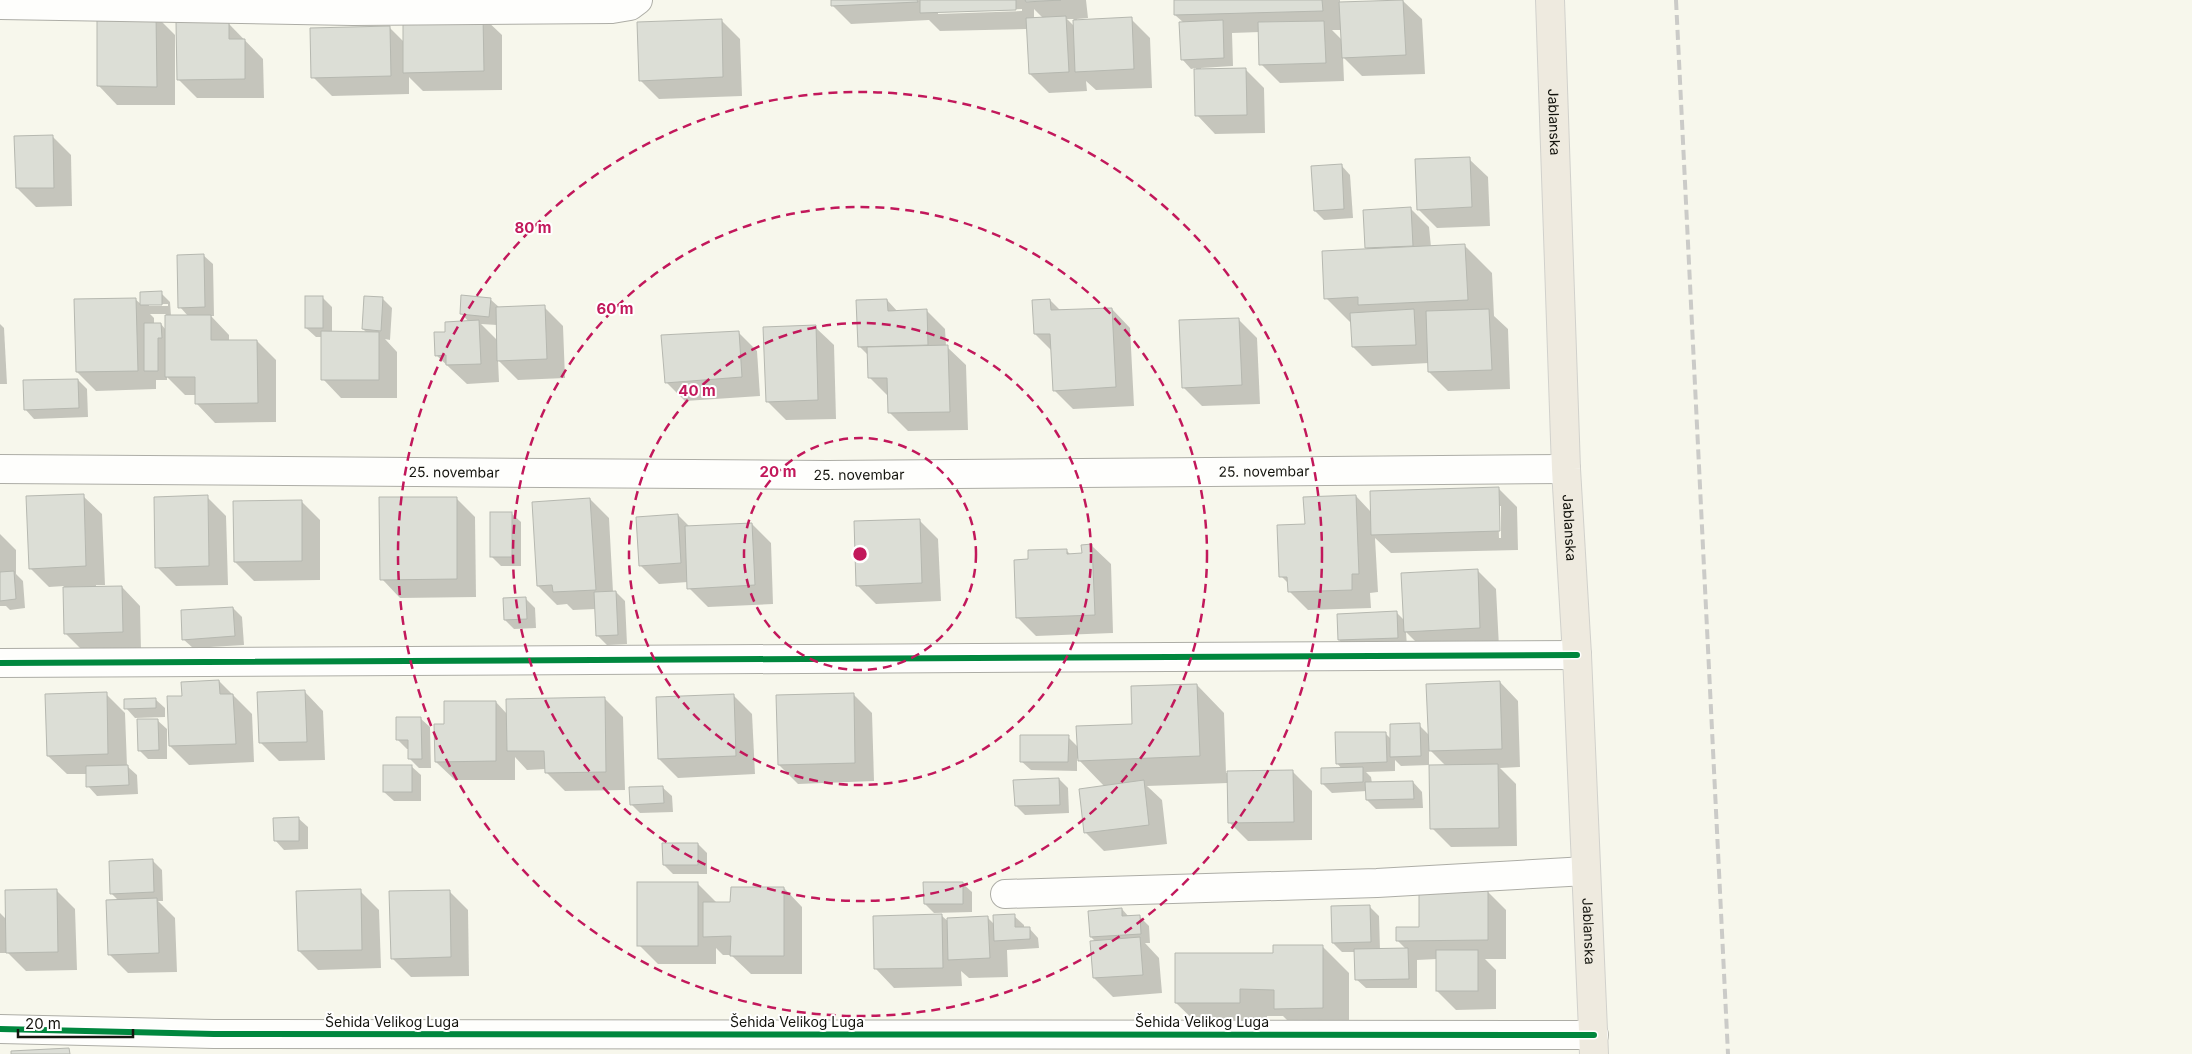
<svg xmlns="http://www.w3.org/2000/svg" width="2192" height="1054" font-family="Inter,sans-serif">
  <rect width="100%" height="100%" fill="#f7f7ec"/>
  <g fill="#0003" fill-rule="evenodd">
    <path d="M832 0H1086L1088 18 1077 19V21L1131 19 1150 38 1152 88 1096 90 1086 81 1087 91 1049 93 1030 74 1028 29 940 31 929 20 851 24 832 5ZM1022 9V11L938 14V11ZM1034 9 1043 18 1034 19ZM1067 19H1074L1075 27Z"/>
    <path d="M1175 0H1340V3L1403 1 1422 19 1425 74 1362 76 1343 57 1344 81 1280 83 1261 64 1260 32 1232 33 1233 66 1201 68V71L1245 69 1264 88 1265 133 1215 134 1197 115 1196 68 1191 69 1182 59 1184 23 1175 15ZM1332 30H1342L1343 41Z"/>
    <path d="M156 16 175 35V105H117L99 86Z"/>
    <path d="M483 17 502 35V90L423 91 409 77V94L332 96 313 77 389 27 404 42Z"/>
    <path d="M721 20 740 39 742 96 659 99 640 80Z"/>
    <path d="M229 24 263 59 264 98H197L178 79Z"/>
    <path d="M52 136 71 155 72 206 36 207 17 188Z"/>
    <path d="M1469 159 1488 177 1490 226 1437 228 1418 209Z"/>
    <path d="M1341 165 1350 175 1353 218 1324 220 1315 211Z"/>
    <path d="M1411 209 1429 227 1431 247 1465 246 1492 273 1494 316 1508 329 1510 389 1448 391 1429 372V363L1372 366 1353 347 1352 324 1326 298 1369 250 1366 248Z"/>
    <path d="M203 255 213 264 214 316H211L229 335V341H257L276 360V422L215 423 197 404V395H185L167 377V380H156V389L96 391 77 372 135 299 142 305 141 293H161L170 302 171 316H188L180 307ZM149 304H168V306H149ZM150 314H166V330L161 324H154V318Z"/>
    <path d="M323 298 332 307V333H367L363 329 382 298 392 308 390 340 385 339 397 352V398H341L323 379 322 337H316L306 328Z"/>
    <path d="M490 299 500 308 544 307 563 326 565 378 518 380 498 360 499 382 467 384 436 355 446 333 469 322 461 313ZM481 324 497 325 498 341Z"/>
    <path d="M887 300 898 312 926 310 945 329 946 346 966 365 968 430 908 431 889 412V397L869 377V356L859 346Z"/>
    <path d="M1050 300 1061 311 1112 309 1130 328 1134 406 1073 409 1054 390 1052 351 1035 334Z"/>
    <path d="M1238 319 1257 338 1260 404 1202 406 1183 387Z"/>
    <path d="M0 324 4 328 7 384H0Z"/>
    <path d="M815 327 834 345 836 419 786 420 767 401Z"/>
    <path d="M738 332 757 351 760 396 685 401 666 382Z"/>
    <path d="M78 380 87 389 88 417 34 419 25 409Z"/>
    <path d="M1498 488 1517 507 1518 550 1391 553 1375 538 1378 592 1370 593 1371 608 1308 610 1289 591V584L1281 576 1306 525 1356 496 1371 512ZM1498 506H1501V538H1499Z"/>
    <path d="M83 496 102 514 105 585H96V587H122L140 606 141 651 84 652 65 633 64 586 49 587 30 568Z"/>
    <path d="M207 497 226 516 228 585 176 586 157 567Z"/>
    <path d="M456 498 475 517 476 597 400 598 382 579Z"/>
    <path d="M590 499 609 518 613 592H616L625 601 627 644 607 645 597 635 596 609 573 610 567 604 557 605 538 586Z"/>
    <path d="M301 501 320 520V580L254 581 235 562Z"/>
    <path d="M511 513 521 522V566H501L492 557Z"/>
    <path d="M678 515 690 527 752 524 771 543 773 604 708 607 689 588 688 582 659 584 640 565Z"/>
    <path d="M919 520 938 539 941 601 876 604 857 585Z"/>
    <path d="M0 534 16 550V574L23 581 25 608 10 610 6 606H0Z"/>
    <path d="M1092 546 1111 564 1113 633 1036 636 1017 617 1030 560 1066 550 1071 555 1083 554Z"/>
    <path d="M1477 570 1496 589 1499 647 1424 650 1406 632 1407 647 1348 649 1339 640 1397 613 1405 621Z"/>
    <path d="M525 598 535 608 536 628 514 629 505 620Z"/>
    <path d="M233 608 242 617 244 645 193 648 183 639Z"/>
    <path d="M219 681 252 714 254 762 189 765 170 746 183 697Z"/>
    <path d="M1500 682 1518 701 1520 767 1500 768 1516 784 1517 846 1451 847 1432 828 1446 766 1429 749V765L1401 766 1395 760V771L1366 772 1371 777 1372 783 1413 782 1422 792 1423 808 1376 809 1367 800V791L1332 793 1322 783 1342 769 1337 763 1385 733 1391 739 1419 725 1429 735Z"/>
    <path d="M1197 685 1224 713 1226 773 1293 772 1312 791V840L1248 841 1229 822 1228 783 1147 786 1162 800 1167 844 1104 851 1085 832 1105 787 1077 758V771L1031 770 1021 761 1068 737 1078 747 1133 725Z"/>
    <path d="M305 692 323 711 325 760 279 761 260 742Z"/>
    <path d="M106 694 125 713 127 766 137 775 138 794 97 796 88 786 87 774H67L48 756Z"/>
    <path d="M853 694 872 713 874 781 798 784 779 765Z"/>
    <path d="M733 695 752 714 755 774 678 778 659 759Z"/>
    <path d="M604 698 623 717 625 790 565 791 546 772V769L527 770 515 757V780H455L436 762 496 702 507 714Z"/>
    <path d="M155 699 165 708V717L135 718 126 708Z"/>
    <path d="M420 718 430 727 431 768H419L409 758V749H407L397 739Z"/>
    <path d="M157 720 167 729V759H148L139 750Z"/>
    <path d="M411 766 421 775V801H394L384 792Z"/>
    <path d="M1059 779 1068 788 1069 813 1025 815 1016 806Z"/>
    <path d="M662 787 672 796 673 812 640 813 631 804Z"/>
    <path d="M298 818 308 827V849L284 850 275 840Z"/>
    <path d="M698 844 707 853V874H673L664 865Z"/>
    <path d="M152 860 162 870 163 901H158L175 918 177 972 128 973 109 954 118 900 111 893Z"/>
    <path d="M697 883 717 903H732L784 888 802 907V974H751L731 955H723L716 948V964H658L639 945Z"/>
    <path d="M962 883 972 892V912L934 913 925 904Z"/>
    <path d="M56 890 75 909 77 970 26 971 8 953H0V913L7 920Z"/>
    <path d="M360 891 379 910 381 968 318 970 299 951Z"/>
    <path d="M449 891 468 910 469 976 411 977 392 958Z"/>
    <path d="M1487 891 1506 910V959H1485L1496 970V1009L1456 1010 1437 991V959L1417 960V988H1366L1356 979V952H1342L1333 943 1370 907 1379 916 1380 950H1407L1398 941Z"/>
    <path d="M1122 909 1129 917 1139 916 1149 926 1150 943H1145L1159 958 1162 993 1113 997 1094 978 1096 942 1091 937Z"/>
    <path d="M942 916 949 922 988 918 995 925 1014 916 1024 925V928H1029L1038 938 1039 948 1007 950 1008 977 969 978 961 971 962 986 894 988 876 969Z"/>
    <path d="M1322 946 1349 973V1035L1303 1036 1283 1016H1267V1030H1204L1176 1003Z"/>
  </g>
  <g fill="#dcded6" stroke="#b6b8b0">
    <path d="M831 0H917L918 2 831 6Z"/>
    <path d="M920 0H1016V10L920 13Z"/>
    <path d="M1025 0H1061L1026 2Z"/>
    <path d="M1174 0H1322L1323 11 1174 15Z"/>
    <path d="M1403 0 1406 55 1342 58 1339 2Z"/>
    <path d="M156 15 157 87 97 86V16Z"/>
    <path d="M483 15 484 71 403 73V17Z"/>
    <path d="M1066 16 1069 72 1029 74 1026 18Z"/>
    <path d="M1132 17 1134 69 1075 72 1073 20Z"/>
    <path d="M722 19 723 77 639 81 637 22Z"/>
    <path d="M1223 20 1224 58 1181 60 1179 22Z"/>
    <path d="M1324 21 1326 63 1259 65 1258 22Z"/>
    <path d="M176 22H229V39H245V79L177 80Z"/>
    <path d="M390 26 391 76 311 78 310 28Z"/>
    <path d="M1246 68 1247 115 1195 116 1194 69Z"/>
    <path d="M53 135 54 188H16L14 136Z"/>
    <path d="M1470 157 1472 207 1417 210 1415 159Z"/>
    <path d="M1342 164 1344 209 1314 211 1311 166Z"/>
    <path d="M1411 207 1413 246 1365 248 1363 210Z"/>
    <path d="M1465 244 1468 300 1358 305V297L1324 299 1322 251Z"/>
    <path d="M204 254 205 307 178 308 177 255Z"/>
    <path d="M162 291V305H140V292Z"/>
    <path d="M461 295 491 298 489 317 460 314Z"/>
    <rect x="305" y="296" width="18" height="32"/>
    <path d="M364 296 383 297 381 331 362 329Z"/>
    <path d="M136 298 138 371 76 372 74 299Z"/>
    <path d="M887 299 888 311 927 309 928 345 858 347 856 300Z"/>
    <path d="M1050 299 1051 310 1112 308 1116 387 1053 391 1050 334H1034L1032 300Z"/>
    <path d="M545 305 547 359 497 361 496 307Z"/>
    <path d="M1414 309 1416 345 1352 347 1350 313Z"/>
    <path d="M1489 309 1492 370 1428 372 1426 311Z"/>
    <path d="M165 315H211V340H257L258 403 195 404V377H165Z"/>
    <path d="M1239 318 1242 385 1182 388 1179 320Z"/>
    <path d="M479 320 481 364 446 365V355L435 356 434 332H445V322Z"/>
    <path d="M144 323H161L162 338H158V371H144Z"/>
    <path d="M816 325 818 400 766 402 763 327Z"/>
    <path d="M321 331 379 332V380H321Z"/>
    <path d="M739 331 742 377 665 383 661 335Z"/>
    <path d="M948 345 950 412 888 413 887 378H868L867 347Z"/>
    <path d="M78 379 79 408 24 410 23 380Z"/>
    <path d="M1499 487 1500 531 1371 535 1370 491Z"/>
    <path d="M84 494 86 566 29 569 26 496Z"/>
    <path d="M208 495 209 566 155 568 154 497Z"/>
    <path d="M1356 495 1359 574H1352V590L1288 592 1287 577H1279L1277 525 1305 524 1303 497Z"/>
    <path d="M379 497H457V579L380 580Z"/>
    <path d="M590 498 596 590 553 592 552 585 537 586 532 502Z"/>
    <path d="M302 500V561L234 562 233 501Z"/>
    <rect x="490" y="512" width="22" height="45"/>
    <path d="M678 514 681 563 639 566 636 517Z"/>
    <path d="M920 519 922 583 856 586 854 521Z"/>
    <path d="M752 523 755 585 687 589 685 526Z"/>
    <path d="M1092 544 1095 615 1016 618 1014 560 1028 559V550L1067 549V554L1082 553 1081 545Z"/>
    <path d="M1478 569 1480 628 1404 632 1401 573Z"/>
    <path d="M14 571 16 599 0 601V572Z"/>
    <path d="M122 586 123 632 64 634 63 587Z"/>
    <path d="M616 591 618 635 596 636 594 592Z"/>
    <path d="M526 597 527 619 504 620 503 598Z"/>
    <path d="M233 607 235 636 182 640 181 610Z"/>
    <path d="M1397 611 1398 638 1338 640 1337 614Z"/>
    <path d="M219 680 220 694H233L236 744 169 746 167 696H182L181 682Z"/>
    <path d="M1500 681 1502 749 1429 751 1426 684Z"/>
    <path d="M1197 684 1200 756 1078 761 1076 726 1132 724 1131 686Z"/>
    <path d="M305 690 307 742 259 743 257 692Z"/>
    <path d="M107 692 108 754 47 756 45 694Z"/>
    <path d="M854 693 855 763 778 765 776 695Z"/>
    <path d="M734 694 736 756 658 759 656 697Z"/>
    <path d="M605 697 606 772 545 773 544 751H507L506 699Z"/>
    <path d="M156 698V708L124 709V699Z"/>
    <path d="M444 701H496V761L435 762 434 724H444Z"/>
    <path d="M396 717H421L422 759H408V740H396Z"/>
    <path d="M137 719H158L159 750 138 751Z"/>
    <path d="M1420 723 1421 756 1390 757V724Z"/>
    <path d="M1335 732H1386L1387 762 1336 764Z"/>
    <path d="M1020 735H1069L1068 762H1020Z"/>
    <path d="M1498 764 1499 828 1430 829 1429 765Z"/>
    <path d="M128 765 129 785 86 787V766Z"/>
    <rect x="383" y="765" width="29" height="27"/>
    <path d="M1363 767V782L1321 784V768Z"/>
    <path d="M1293 770 1294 822 1228 823 1227 771Z"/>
    <path d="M1059 778 1060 805 1015 806 1013 780Z"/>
    <path d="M1144 780 1149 825 1084 833 1079 789Z"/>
    <path d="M1413 781 1414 799 1366 800 1365 782Z"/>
    <path d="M663 786 664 803 630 805 629 787Z"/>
    <path d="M299 817V841H274L273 818Z"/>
    <path d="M662 843H698V865H663Z"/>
    <path d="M153 859 154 892 110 894 109 861Z"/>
    <rect x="637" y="882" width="61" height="64"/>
    <path d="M923 882H963V904H924Z"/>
    <path d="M731 887H784V956H730L731 936 703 937V902H730Z"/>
    <path d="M57 889 58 952 6 953 5 890Z"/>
    <path d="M361 889 362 950 298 951 296 891Z"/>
    <path d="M450 890 451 957 391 959 389 891Z"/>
    <path d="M1488 890V940L1396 941V927H1419V891Z"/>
    <path d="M157 898 159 953 108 955 106 900Z"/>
    <path d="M1370 905 1371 942 1332 943 1331 906Z"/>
    <path d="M1122 908V916L1140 915 1141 934 1090 937 1088 911Z"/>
    <path d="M942 914 943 968 874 969 873 916Z"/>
    <path d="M1015 914V927H1030V939L994 941 993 915Z"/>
    <path d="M988 916 990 958 948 960 947 918Z"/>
    <path d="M1140 937 1143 975 1093 978 1090 941Z"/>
    <path d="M1273 945H1323V1008L1274 1009V990L1240 989V1003H1175V953H1273Z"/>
    <path d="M1408 948 1409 979 1355 980 1354 949Z"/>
    <rect x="1436" y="950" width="42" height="41"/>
    <path d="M69 1048 70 1054H11V1051Z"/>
  </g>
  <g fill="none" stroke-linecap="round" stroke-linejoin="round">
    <defs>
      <g id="street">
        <path d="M0 5 353 11 612 9 630 6 638 0"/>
        <path id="s1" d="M0 469 827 475 1566 469"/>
        <path d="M0 663 1577 655"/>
        <path d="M1005 894 1377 883 1586 871"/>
        <path d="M0 1029 214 1034 1594 1035"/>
      </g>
      <g id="primary">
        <path id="s2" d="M1550 0 1566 469 1577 655 1594 1054"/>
      </g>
    </defs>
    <use href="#street" stroke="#adada6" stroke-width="30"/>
    <use href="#primary" stroke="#d1d1cc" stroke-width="30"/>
    <use href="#street" stroke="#fefefc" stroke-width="28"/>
    <use href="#primary" stroke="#eeeadf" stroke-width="28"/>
    <path stroke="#cbcbc8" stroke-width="4" stroke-dasharray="10 5" stroke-linecap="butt" d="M1676 0 1728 1054"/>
    <defs>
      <g id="cycleway">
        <path d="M0 663 1577 655"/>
        <path d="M0 1029 214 1034 1594 1035"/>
      </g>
    </defs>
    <use href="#cycleway" stroke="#fff" stroke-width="9"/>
    <use href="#cycleway" stroke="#00873e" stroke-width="6"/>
  </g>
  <g fill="none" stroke="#c2185b" stroke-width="2.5" stroke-dasharray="9 6">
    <circle cx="860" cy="554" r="116"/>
    <circle cx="860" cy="554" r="231"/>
    <circle cx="860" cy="554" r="347"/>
    <circle cx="860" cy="554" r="462"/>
  </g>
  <g text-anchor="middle" stroke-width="4" stroke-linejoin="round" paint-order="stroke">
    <g font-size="14" fill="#14140e" stroke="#fff">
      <text dy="5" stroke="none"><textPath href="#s2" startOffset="122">Jablanska</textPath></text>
      <text dy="5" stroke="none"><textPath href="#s1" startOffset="1264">25. novembar</textPath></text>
      <text dy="5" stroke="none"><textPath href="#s1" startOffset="454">25. novembar</textPath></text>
      <text dy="5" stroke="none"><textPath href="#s1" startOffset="859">25. novembar</textPath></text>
      <text dy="5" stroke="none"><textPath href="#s2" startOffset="528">Jablanska</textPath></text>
      <text dy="5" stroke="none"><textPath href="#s2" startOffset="932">Jablanska</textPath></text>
      <text x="392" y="1027">Šehida Velikog Luga</text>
      <text x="797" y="1027">Šehida Velikog Luga</text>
      <text x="1202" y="1027">Šehida Velikog Luga</text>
    </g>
  </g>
  <circle cx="860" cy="554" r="8" fill="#c2185b" stroke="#fff" stroke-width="2.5"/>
  <g font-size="15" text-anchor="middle" font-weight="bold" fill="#c2185b" stroke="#fff" stroke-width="4" stroke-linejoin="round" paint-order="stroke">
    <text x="533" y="233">80 m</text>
    <text x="615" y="314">60 m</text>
    <text x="697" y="396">40 m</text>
    <text x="778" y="477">20 m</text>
  </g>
  <path d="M18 1029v8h115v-8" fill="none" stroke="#14140e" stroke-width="2.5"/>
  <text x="25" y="1029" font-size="15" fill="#14140e" stroke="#ffffff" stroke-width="4" paint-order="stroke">20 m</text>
</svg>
